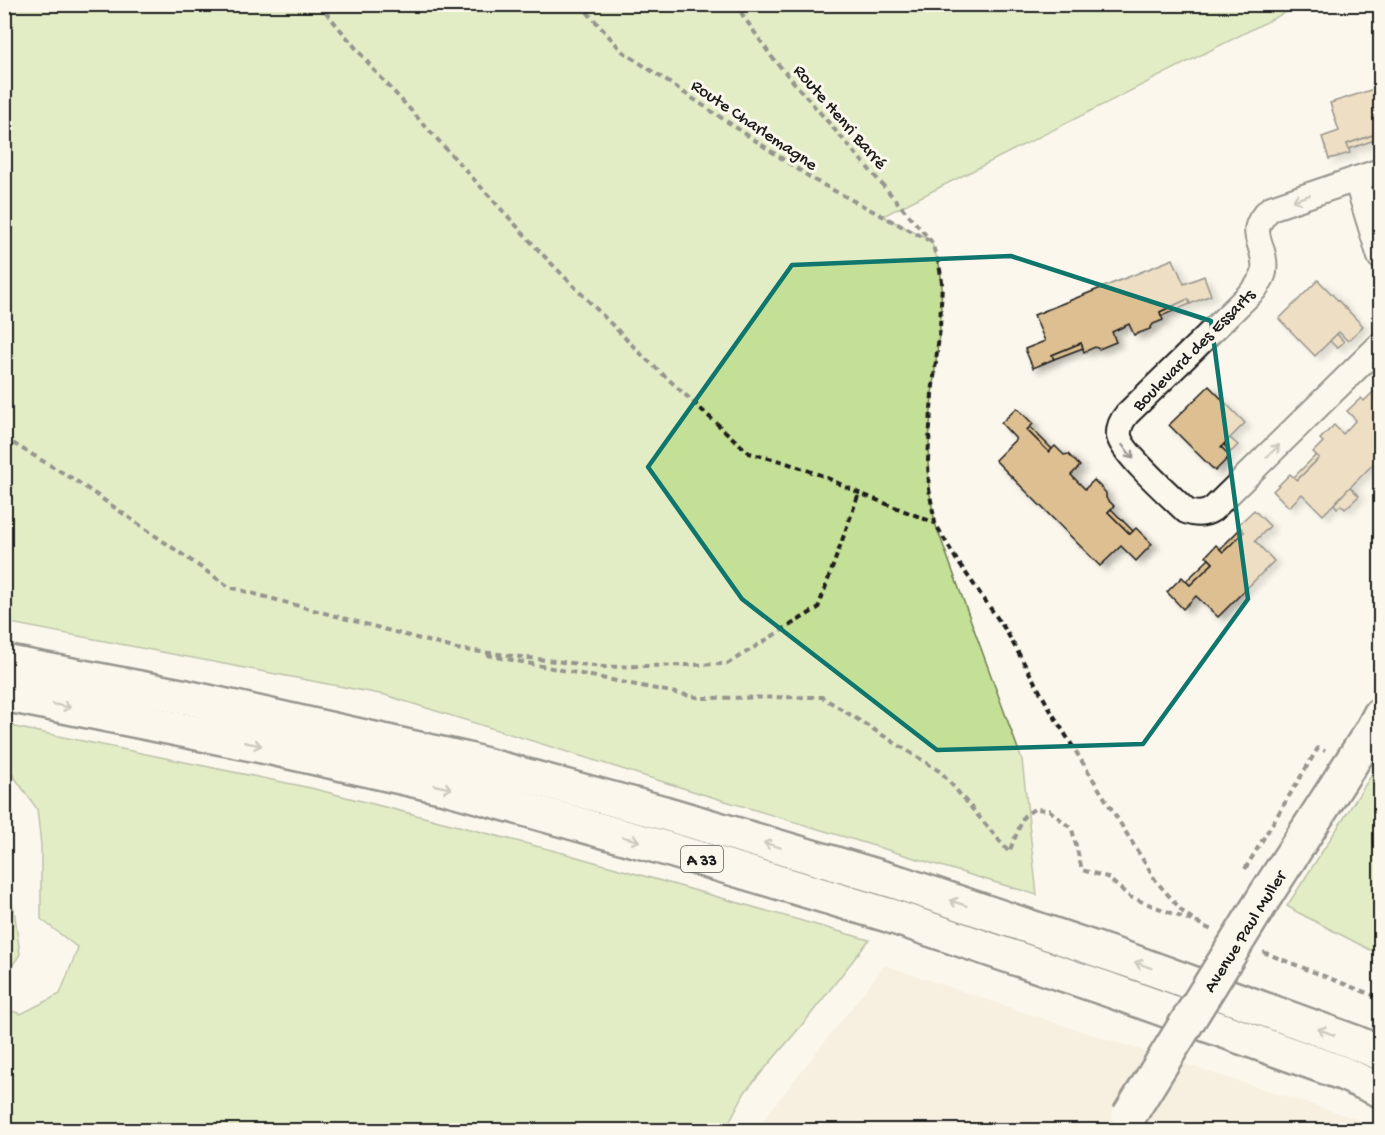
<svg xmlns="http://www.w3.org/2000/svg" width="1385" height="1135" font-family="'Gochi Hand',sans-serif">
  <defs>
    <filter id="shadow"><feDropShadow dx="6" dy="4" stdDeviation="3" flood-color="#0004"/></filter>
  </defs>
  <rect width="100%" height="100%" fill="#fbf7ec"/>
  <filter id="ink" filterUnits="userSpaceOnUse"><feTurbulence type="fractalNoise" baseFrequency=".0167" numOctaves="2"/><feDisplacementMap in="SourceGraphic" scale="12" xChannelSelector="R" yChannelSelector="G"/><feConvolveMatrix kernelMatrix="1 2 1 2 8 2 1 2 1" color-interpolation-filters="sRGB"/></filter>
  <g filter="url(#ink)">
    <path fill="#f2e6d1" d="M885 965 1050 1021 1357 1119 1380 1130H755Z"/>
    <g fill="#c4df96" stroke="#707e59" stroke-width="1.5">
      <path d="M4 5H1300L883 216 931 241 939 264 942 282 940 328 932 394 928 460 929 489 935 523 1022 760 1037 895 702 794 385 695 5 622Z"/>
      <path d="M5 725 311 788 563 853 869 940 807 1019 745 1092 725 1130H5V1009L21 1014 60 994 78 948 41 919V845L37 809 8 768 5 767Z"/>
      <path d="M1380 762V955L1297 912 1287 906Z"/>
      <path d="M4 892 14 909 20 954 5 977Z"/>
    </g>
    <g fill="#ddbf91" stroke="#1c1c1c" stroke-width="1.5" filter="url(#shadow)">
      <path d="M1380 87V143H1379L1376 134 1347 144 1350 153 1329 159 1322 137 1339 131 1330 103Z"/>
      <path d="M1376 134 1377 139 1349 149 1347 144Z"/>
      <path d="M1173 259 1184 284 1204 276 1211 295 1190 304 1188 299 1160 312 1163 320 1153 324 1150 329 1134 335 1129 324 1112 332 1116 342 1099 349 1095 347 1084 352 1081 343 1052 355 1054 359 1033 368 1025 349 1045 341 1034 315Z"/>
      <path d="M1318 280 1363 326 1348 341 1339 332 1315 356 1279 319Z"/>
      <path d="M1188 299 1190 304 1161 316 1160 312Z"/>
      <path d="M1337 334 1344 342 1337 348 1330 341Z"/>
      <path d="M1081 343 1083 348 1054 359 1052 355Z"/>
      <path d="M1209 386 1245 423 1221 447 1230 456 1215 471 1169 425Z"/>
      <path d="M1375 390 1380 396V457L1323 515 1302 494 1289 507 1273 491 1290 474 1297 480 1319 458 1313 452 1323 442 1320 439 1334 425 1343 434 1356 420 1347 411 1361 398 1364 401Z"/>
      <path d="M1017 408 1033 424 1027 430 1049 452 1055 446 1064 455 1068 454 1080 466 1071 475 1085 489 1094 480 1106 493V498L1114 506 1108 512 1130 534 1136 528 1152 544 1136 561 1121 546 1100 566 995 460 1016 439 1001 423Z"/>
      <path d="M1030 427 1052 449 1049 452 1027 430Z"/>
      <path d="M1230 438 1238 445 1231 452 1224 445Z"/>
      <path d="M1316 455 1319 458 1297 480 1294 477Z"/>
      <path d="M1350 487 1359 496 1345 509 1341 505 1337 508 1334 504Z"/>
      <path d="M1111 509 1133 531 1130 534 1108 512Z"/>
      <path d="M1254 510 1270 526 1255 541 1274 561 1218 617 1196 596 1183 609 1167 592 1182 577 1190 585 1213 563 1206 556 1216 545 1223 552 1244 532 1238 525Z"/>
      <path d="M1241 528 1244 532 1223 552 1220 549Z"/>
      <path d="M1209 559 1213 563 1190 585 1186 581Z"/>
    </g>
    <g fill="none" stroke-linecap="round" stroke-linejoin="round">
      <defs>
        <g id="street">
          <path d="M1380 171 1271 208C1242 234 1268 243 1264 272 1263 278 1258 284 1255 289L1127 414C1122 420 1118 427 1119 436 1122 453 1171 496 1186 511 1196 515 1204 515 1213 509L1380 345"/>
          <path d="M1356 179 1380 257"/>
        </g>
        <path id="secondary" d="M1267 893 1371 732 1380 715"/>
        <g id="highway">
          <path d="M4 662 186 697 464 759 664 813 900 883 1134 962 1354 1042 1380 1053"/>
          <path d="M4 694 267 747 449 788 664 848 888 915 1107 989 1342 1073 1380 1090"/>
        </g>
      </defs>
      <use href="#street" stroke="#1c1c1c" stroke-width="28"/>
      <use href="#secondary" stroke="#1c1c1c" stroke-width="38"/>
      <use href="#highway" stroke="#1c1c1c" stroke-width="38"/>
      <g stroke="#1c1c1c" stroke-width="4" stroke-dasharray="6 4.5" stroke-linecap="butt">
        <path d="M319 4 375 71 544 256 645 358 749 453 784 462 823 476 859 493 935 523"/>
        <path d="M580 4 622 51 814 180 928 240"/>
        <path d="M735 4 771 56 931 241 939 264 942 282 940 328 932 394 928 460 929 489 935 523 956 559 1005 629 1052 713 1156 881 1183 912 1203 926 1212 930"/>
        <path d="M4 438 75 480 229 587 457 649 603 667 727 664 818 608 859 493"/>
        <path d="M487 655 701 698 822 697 941 772 1009 852 1024 816 1034 809 1049 810 1072 829 1082 870 1107 877 1130 897 1197 923"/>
        <path d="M1245 869 1318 748 1325 751"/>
        <path d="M1263 952 1380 998"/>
      </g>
      <use href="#street" stroke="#fbf7ec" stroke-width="24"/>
      <use href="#secondary" stroke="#fbf7ec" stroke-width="33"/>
      <use href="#highway" stroke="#fbf7ec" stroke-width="33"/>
      <defs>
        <path id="secondary-bridge" d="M1129 1116 1267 893"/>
      </defs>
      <use href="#secondary-bridge" stroke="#1c1c1c" stroke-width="38" stroke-linecap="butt"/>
      <use href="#secondary-bridge" stroke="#fbf7ec" stroke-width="33"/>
    </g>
    <defs><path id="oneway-shaft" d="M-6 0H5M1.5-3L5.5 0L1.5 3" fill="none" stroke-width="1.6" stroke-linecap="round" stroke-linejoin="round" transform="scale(1.5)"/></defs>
    <g stroke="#97948e">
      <use href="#oneway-shaft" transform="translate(1301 198) rotate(162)"/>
      <use href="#oneway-shaft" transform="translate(1273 451) rotate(-44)"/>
      <use href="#oneway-shaft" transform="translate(1128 452) rotate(51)"/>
      <use href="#oneway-shaft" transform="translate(62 706) rotate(11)"/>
      <use href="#oneway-shaft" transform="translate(253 744) rotate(11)"/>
      <use href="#oneway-shaft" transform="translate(443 787) rotate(13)"/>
      <use href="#oneway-shaft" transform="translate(631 839) rotate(15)"/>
      <use href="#oneway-shaft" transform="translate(772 845) rotate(-163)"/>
      <use href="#oneway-shaft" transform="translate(958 903) rotate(-161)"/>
      <use href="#oneway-shaft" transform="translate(1143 965) rotate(-160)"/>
      <use href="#oneway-shaft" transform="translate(1326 1032) rotate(-160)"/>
    </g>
  </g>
  <path d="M0 0H1385V1135H0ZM1011 256 1211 321 1248 599 1143 744 937 750 742 599 648 467 792 265Z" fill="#fbf7ec" fill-opacity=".55" fill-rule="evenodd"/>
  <path fill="none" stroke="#0f766e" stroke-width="4.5" stroke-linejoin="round" d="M1011 256 1211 321 1248 599 1143 744 937 750 742 599 648 467 792 265Z"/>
  <g text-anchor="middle" stroke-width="6" stroke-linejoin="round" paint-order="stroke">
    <rect fill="#fbf7ec" stroke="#5f5e5a" stroke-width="1.5" x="681" y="846" width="42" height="26" rx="4.5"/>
    <g font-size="16" font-weight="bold" fill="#1c1c1c">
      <text x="702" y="865">A 33</text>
    </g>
    <g font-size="18" fill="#1c1c1c" stroke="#fbf7ec">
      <text transform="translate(841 116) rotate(49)" y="6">Route Henri Barré</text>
      <text transform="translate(755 124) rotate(34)" y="6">Route Charlemagne</text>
      <text transform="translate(1193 349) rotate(-45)" y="6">Boulevard des Essarts</text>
      <text transform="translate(1244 931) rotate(-58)" y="6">Avenue Paul Muller</text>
    </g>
  </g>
  <rect width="1385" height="1135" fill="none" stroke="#fbf7ec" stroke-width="24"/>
  <rect x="12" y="12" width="1361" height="1111" fill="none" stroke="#1c1c1c" stroke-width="2" filter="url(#ink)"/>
</svg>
